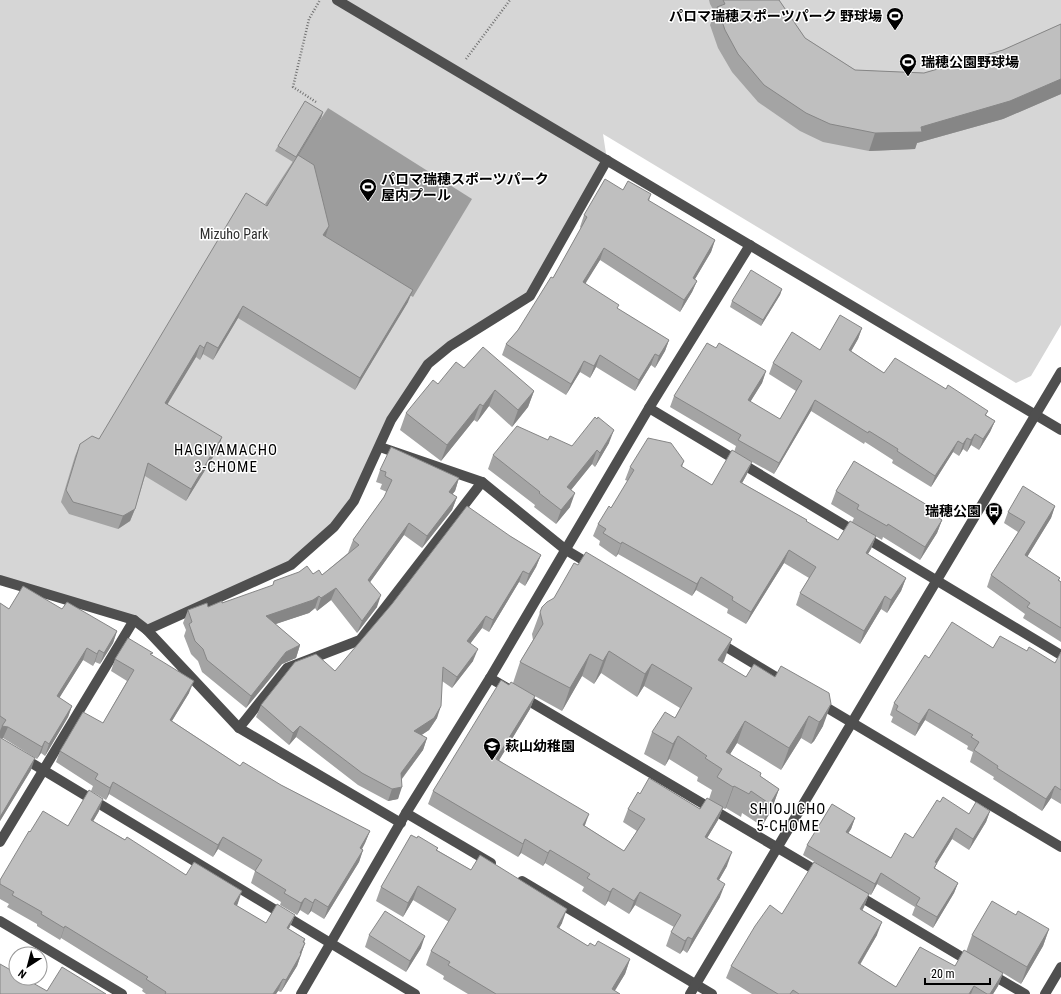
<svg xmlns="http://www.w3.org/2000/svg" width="1061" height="994" font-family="'Roboto Condensed','Noto Sans JP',sans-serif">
  <rect width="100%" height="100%" fill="#fff"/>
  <path fill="#d6d6d6" d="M0 0H1061V325L1031 376 1016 383 603 134 607 160 530 296 450 346 411 388 354 501 291 565 147 630 0 580Z"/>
  <path fill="#9d9d9d" d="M328 108 472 199 413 297 265 204Z"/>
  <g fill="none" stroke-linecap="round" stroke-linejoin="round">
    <g stroke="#717171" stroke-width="2.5" stroke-dasharray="1 2" stroke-linecap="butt">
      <path d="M466 59 510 0"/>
      <path d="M316 102 293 87 309 19 320 0"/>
    </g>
    <g stroke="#4f4f4f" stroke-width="10">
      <path d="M337 0 1061 430"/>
      <path d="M649 408 1061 655"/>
      <path d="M380 447 482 482 566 550 593 566"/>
      <path d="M0 580 134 620 147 630 291 565 334 527 354 501 391 420 428 364 450 346 530 296 607 160"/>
      <path d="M147 630 239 728 401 823"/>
      <path d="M718 642 786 683"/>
      <path d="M490 678 822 874"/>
      <path d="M819 703 1061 847"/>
      <path d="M239 728 287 668 360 640 482 482"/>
      <path d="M0 744 415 994"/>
      <path d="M406 813 491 863"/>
      <path d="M0 842 134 620"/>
      <path d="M522 881 712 994"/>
      <path d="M854 893 972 963"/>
      <path d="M0 921 122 994"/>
      <path d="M989 973 1025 994"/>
      <path d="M301 994 406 813 490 678 649 408 750 245"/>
      <path d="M690 994 1061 372"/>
      <path d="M1045 994 1061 967"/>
    </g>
  </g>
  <g fill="#a4a4a4" fill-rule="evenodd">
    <path d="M709 0H779L805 38 855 70 924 73 1003 50 1061 24V94L1003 119 917 143 915 149 869 151 823 142 800 131 758 102 732 72 718 48 710 25 715 13 710 4Z"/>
    <path d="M323 112 321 118 299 155 325 237 408 302 355 390 238 318 213 360 203 354 200 360 196 357 167 404 218 449 186 501 145 476 135 509 130 521 118 529 69 514 61 502 75 456 80 444 99 439 267 206 293 162 275 151 278 146Z"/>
    <path d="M623 190 651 194 649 201 715 240 711 252 695 279 697 281 692 292 680 312 600 260 585 283 618 309 669 340 665 351 655 368 651 365 635 391 596 367 590 378 580 372 566 395 502 355 506 344 518 330 553 278 581 228 580 227 584 215Z"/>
    <path d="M782 289 780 295 761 326 730 307 732 301Z"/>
    <path d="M862 328 858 339 851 351 884 373 946 389 988 411 986 415 995 421 990 432 979 450 971 445 967 452 963 449 959 456 953 452 931 487 892 463 893 460 865 442 864 444 811 411 774 474 736 453 747 474 742 483 807 520V522L838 540 852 522 854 518 831 504 836 491 937 511 935 516 942 520 937 533 920 560 883 537 882 540 857 525 876 536 871 549 868 554 906 578 901 591 887 613 881 609 860 644 796 605 800 593 809 578 784 563 746 624 727 613 728 609 696 590 692 596 618 554 616 557 599 545 600 541 593 536 598 524 611 508 628 481 625 480 630 467 684 461 682 467 712 485 734 452 736 446 670 407 674 396 716 348 766 371 762 383 750 402 780 419 796 391 769 374 773 363 820 350Z"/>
    <path d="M464 368 534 391 528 407 512 427 489 406 477 422 474 420 441 461 400 430 406 413 438 384Z"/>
    <path d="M548 440 572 446 609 443 595 467 592 464 571 490 570 507 556 524 534 507 535 505 488 469 493 455Z"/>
    <path d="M380 470 459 478 455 491 452 494 457 497 452 510 422 548 404 535 370 582 377 607 357 633 331 600 317 611 315 608 309 613 275 624 300 645 296 658 282 664 246 708 202 672 198 661 191 654 184 636 186 630 183 623 188 610 208 607 222 603 313 574 322 575 348 553 353 540 384 497 387 492 380 489 382 484 376 482Z"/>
    <path d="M1055 506 1051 518 1027 557 1060 578 1059 580 1061 582V642L1023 618 1025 614 987 587 991 575 1018 532 1004 523 1008 512Z"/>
    <path d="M510 536 541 555 536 567 525 586 519 582 489 632 482 628 470 644 473 661 452 688 442 681 437 718 429 730 421 735 427 738 423 750 402 779 398 799 388 801 358 785 296 737 289 745 256 717 261 705 335 671Z"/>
    <path d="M0 603 9 609H62L117 631 113 643 100 664 95 662 93 666 83 660 59 698 72 706 68 717 45 756 41 753 37 759 3 738H2L31 770 0 821Z"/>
    <path d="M542 607 732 639 722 663 746 677 754 664 823 726 814 741 811 744 801 738 781 770 737 743 730 754 760 776 779 789 771 811 762 826 742 813 741 817 726 808 725 809 723 808 718 820 707 838 727 866 719 880 720 897 687 953 683 950 680 954 666 946 671 932 674 927 635 905 629 914 608 901 605 906 582 891 584 887 545 863 543 866 521 853 518 857 428 804 433 791 509 685 513 683 520 662 533 640 532 634ZM601 673 637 697 644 686 680 708 675 718 652 732 644 754 665 766 669 759 698 777 697 781 712 790 709 799 700 809 640 794 628 809 623 822 637 831 624 851 585 826 499 760 530 709 535 696 533 695 562 711 582 676 594 684Z"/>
    <path d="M993 648 1027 651 1055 663 1061 652V804L1051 798 1042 811 993 779 994 777 970 762 973 752 967 749 968 746 925 720 915 736 891 722 893 717 890 715 894 703 929 658Z"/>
    <path d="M152 655 189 693 172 721 240 766 281 785 370 831 365 843 362 849 363 850 359 862 324 919 311 911 308 915 300 910 297 915 280 905 281 902 251 883 255 871 218 849 213 857 109 794 106 800 91 791 93 786 56 762 60 751 103 723 127 681 111 671 115 659Z"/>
    <path d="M940 802 969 814 990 811 986 822 969 850 952 839 937 863 935 868 958 883 954 893 933 928 912 915 915 907 877 884 871 895 869 894 864 907 862 911 877 935 860 965 896 987 955 966 966 952 972 935 1016 915 1049 929 1043 946 1021 984 1003 973 998 986 993 994H752L726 978 731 966 782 914 849 883 803 855 807 845 855 818 851 829 848 833 891 858 913 838Z"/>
    <path d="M99 811 93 821 186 875 238 903 237 906 266 923 295 915 289 929 305 939 304 943H305L297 966 281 992 278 991 276 994H146L142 991 143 989 61 938 60 940 37 926V924L7 907 9 904 0 899V880L68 826Z"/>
    <path d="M417 838 438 848 437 850 562 923 559 928 588 946H595L630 959 625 974 614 991 620 994H468L443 979 444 976 426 965 431 951 449 922 413 900 403 917 376 901 381 887Z"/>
    <path d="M369 935 421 948 406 972 365 947Z"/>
  </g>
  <g fill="#868686">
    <path d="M1061 79V94L1003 119 917 143 915 149 869 151 875 133 921 127Z"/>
    <path d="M323 112 321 118 294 163 296 158Z"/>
    <path d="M329 226 325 238 323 235Z"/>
    <path d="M715 240 711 252 689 289 693 278Z"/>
    <path d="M604 248 600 260 579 294 583 282Z"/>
    <path d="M697 281 692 292 680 312 684 300Z"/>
    <path d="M782 289 780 295 761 326 763 320Z"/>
    <path d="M413 290 408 302 355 390 360 378Z"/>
    <path d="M243 306 238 318 213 360 218 348Z"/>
    <path d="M862 328 858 339 845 362 849 350Z"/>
    <path d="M669 340 665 351 655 368 659 356Z"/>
    <path d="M207 342 203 354 200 360 204 348Z"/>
    <path d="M200 345 196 357 161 415 165 403Z"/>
    <path d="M655 354 651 365 635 391 639 380Z"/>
    <path d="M600 355 596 367 590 378 594 366Z"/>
    <path d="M584 361 580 372 566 395 571 384Z"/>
    <path d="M766 371 762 383 744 412 748 400Z"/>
    <path d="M495 390 489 406 477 422 483 406Z"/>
    <path d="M534 391 528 407 512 427 518 410Z"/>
    <path d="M815 400 811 411 774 474 779 463Z"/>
    <path d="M480 404 474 420 441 461 447 445Z"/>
    <path d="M995 421 990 432 979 450 983 439Z"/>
    <path d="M614 430 609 443 595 467 600 453Z"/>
    <path d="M975 434 971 445 967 452 971 440Z"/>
    <path d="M222 437 218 449 186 501 191 489Z"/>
    <path d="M967 438 963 449 959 456 963 444Z"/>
    <path d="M958 441 953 452 931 487 935 476Z"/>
    <path d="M597 450 592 464 562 501 567 487Z"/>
    <path d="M752 462 747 474 736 494 740 482Z"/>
    <path d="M459 478 455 491 445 504 449 492Z"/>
    <path d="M575 493 570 507 556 524 561 510Z"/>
    <path d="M457 497 452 510 422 548 427 536Z"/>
    <path d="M1055 506 1051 518 1021 567 1025 555Z"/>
    <path d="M135 509 130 521 118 529 123 516Z"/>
    <path d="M942 520 937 533 920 560 925 547Z"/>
    <path d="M409 523 404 535 363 592 368 580Z"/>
    <path d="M876 536 871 549 861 565 866 553Z"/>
    <path d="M622 542 618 554 616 557 621 544Z"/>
    <path d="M789 550 784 563 746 624 751 612Z"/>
    <path d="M541 555 536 567 525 586 529 574Z"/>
    <path d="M523 571 519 582 489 632 493 620Z"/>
    <path d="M701 577 696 590 692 596 697 584Z"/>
    <path d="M906 578 901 591 887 613 891 600Z"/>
    <path d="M336 588 331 600 317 611 321 598Z"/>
    <path d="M381 595 377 607 357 633 362 621Z"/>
    <path d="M319 596 315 608 309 613 261 629 266 616Z"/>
    <path d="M885 596 881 609 860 644 864 631Z"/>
    <path d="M486 616 482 628 463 653 467 641Z"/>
    <path d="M117 631 113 643 100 664 104 653Z"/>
    <path d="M732 639 724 661 710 682 718 660Z"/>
    <path d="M300 645 296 658 282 664 246 708 251 696 286 652Z"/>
    <path d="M87 648 83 660 53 708 57 696Z"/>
    <path d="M478 649 473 661 452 688 457 677Z"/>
    <path d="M99 650 95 662 93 666 97 654Z"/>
    <path d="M609 651 601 673 594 684 603 661Z"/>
    <path d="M590 654 582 676 562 711 570 688Z"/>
    <path d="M652 664 644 686 637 697 645 674Z"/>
    <path d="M194 681 189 693 165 732 170 720Z"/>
    <path d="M535 696 530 709 492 772 496 759Z"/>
    <path d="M831 704 823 726 814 741 811 744 819 722Z"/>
    <path d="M72 706 68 717 45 756 49 744Z"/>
    <path d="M441 706 437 718 429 730 410 743 414 731Z"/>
    <path d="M929 709 925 720 915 736 919 724Z"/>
    <path d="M809 716 801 738 781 770 789 748Z"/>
    <path d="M745 721 737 743 721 769 726 752Z"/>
    <path d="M2 726 8 727 3 738H0V731Z"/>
    <path d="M300 726 296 737 289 745 293 733Z"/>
    <path d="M678 736 669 759 665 766 673 744Z"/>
    <path d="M427 738 423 750 397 785 401 773Z"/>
    <path d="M45 741 41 753 37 759 42 747Z"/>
    <path d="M35 758 31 770 0 821V817Z"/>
    <path d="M113 782 109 794 106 800 110 788Z"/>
    <path d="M734 786 726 808 725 809 733 787Z"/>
    <path d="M1055 786 1051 798 1042 811 1046 799Z"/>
    <path d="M402 787 398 799 388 801 392 789Z"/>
    <path d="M779 789 771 811 762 826 770 804Z"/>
    <path d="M103 799 99 811 87 832 91 820Z"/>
    <path d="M723 807 718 820 700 850 705 837Z"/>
    <path d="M990 811 986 822 969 850 973 839Z"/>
    <path d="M589 814 584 828 583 825Z"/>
    <path d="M855 818 851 829 842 843 846 832Z"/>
    <path d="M956 828 952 839 931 873 935 862Z"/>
    <path d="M370 831 365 843 356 860 360 848Z"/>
    <path d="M223 837 218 849 213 857 218 845Z"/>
    <path d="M525 839 521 853 518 857 523 844Z"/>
    <path d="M363 850 359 862 324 919 328 907Z"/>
    <path d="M550 850 545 863 543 866 548 853Z"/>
    <path d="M732 852 727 866 712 892 717 879Z"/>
    <path d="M881 873 877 884 871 895 875 884Z"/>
    <path d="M958 883 954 893 933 928 937 917Z"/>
    <path d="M725 884 720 897 687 953 692 939Z"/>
    <path d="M418 886 413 900 403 917 408 903Z"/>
    <path d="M613 888 608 901 605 906 610 892Z"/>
    <path d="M242 891 238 903 230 916 234 904Z"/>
    <path d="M640 892 635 905 629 914 634 901Z"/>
    <path d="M869 894 864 907 855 922 860 909Z"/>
    <path d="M305 898 300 910 297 915 301 903Z"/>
    <path d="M315 899 311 911 308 915 313 903Z"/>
    <path d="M567 909 562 923 552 941 557 927Z"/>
    <path d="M295 915 290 926 282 940 287 928Z"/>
    <path d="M882 922 877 935 853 976 858 963Z"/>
    <path d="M65 926 61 938 60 940 64 928Z"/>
    <path d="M1049 929 1043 946 1021 984 1027 967Z"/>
    <path d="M425 936 421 948 406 972 410 961Z"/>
    <path d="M688 937 683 950 680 954 685 941Z"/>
    <path d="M305 939 301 950 305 943 297 966 281 992 286 980Z"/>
    <path d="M630 959 625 974 613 994 612 989Z"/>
    <path d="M1003 973 998 986 993 994H990Z"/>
    <path d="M283 979 278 991 276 994H273Z"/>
    <path d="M974 986 971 994H969Z"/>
  </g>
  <g fill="#bfbfbf" stroke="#868686">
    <path d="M723 0H779L805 38 855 70 924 73 1003 50 1061 24V79L1010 101 921 127 922 132 875 133 830 124 806 113 764 85 738 54 725 30 717 7 725 4Z"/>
    <path d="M305 101 323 112 296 157 278 146Z"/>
    <path d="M298 155 314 165 329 226 323 235 413 290 360 378 243 306 218 348 207 342 204 348 200 345 165 403 222 437 191 489 148 463 135 509 123 516 73 502 66 490 80 444 92 436 99 439 246 193 267 206Z"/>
    <path d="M605 179 623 190 628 181 651 194 648 200 715 240 693 278 697 281 684 300 604 248 583 282 619 305 617 308 669 340 659 356 655 354 639 380 600 355 594 366 584 361 571 384 506 344 518 330 551 277 553 278 587 217 584 215Z"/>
    <path d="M751 270 782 289 763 320 732 301Z"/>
    <path d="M840 315 862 328 849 350 884 373 895 358 946 389 948 385 988 411 985 415 995 421 983 439 975 434 971 440 967 438 963 444 958 441 935 476 897 451 898 449 869 431 868 433 815 400 779 463 738 440 741 435 674 396 707 343 716 348 719 343 766 371 748 400 780 419 802 381 773 363 792 332 820 350Z"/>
    <path d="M483 347 534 391 518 410 495 390 483 406 480 404 447 445 406 413 433 380 438 384 456 362 464 368Z"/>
    <path d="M595 417 597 419 598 417 614 430 600 453 597 450 567 487 575 493 561 510 539 493 540 492 493 455 517 426 548 440 550 436 572 446Z"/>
    <path d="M648 438 671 443 684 461 681 466 712 485 732 450 752 462 740 482 807 520 806 521 838 540 850 521 876 536 866 553 906 578 891 600 885 596 864 631 800 593 816 567 789 550 751 612 732 600 733 597 701 577 697 584 622 542 621 544 603 533 606 529 598 524 609 506 611 508 634 470 630 467Z"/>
    <path d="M391 447 459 478 449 492 457 497 427 536 409 523 368 580 381 595 362 621 336 588 321 598 319 596 313 600 266 616 300 645 286 652 251 696 207 660 203 649 195 641 189 624 192 622 188 610 207 603 208 607 222 601V603L273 585 274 581 299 572 307 566 313 574 319 570 322 575 359 545 353 540 384 497 392 480 385 476 386 472 380 470Z"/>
    <path d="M854 461 937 511 935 515 942 520 925 547 888 524 887 526 857 509 859 505 836 491Z"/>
    <path d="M1023 486 1055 506 1025 555 1060 578 1058 580 1061 582V628L1027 607 1030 603 991 575 1025 522 1008 512Z"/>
    <path d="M467 506 510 536 541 555 529 574 523 571 493 620 486 616 467 641 478 649 457 677 443 667 441 706 434 718 414 731 427 738 401 773 402 787 392 789 362 773 300 726 293 733 261 705 295 662 316 654 335 671 392 604Z"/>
    <path d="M586 552 732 639 718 660 746 677 754 664 775 677 781 666 829 693 831 704 822 719 819 722 809 716 789 748 745 721 726 752 761 773 760 776 779 789 770 804 751 791 749 794 734 786 733 787 717 777 722 769 705 758 707 756 678 736 673 744 652 732 665 712 675 718 692 688 652 664 645 674 609 651 603 661 590 654 570 688 520 662 543 624 540 612 542 607 547 602 554 598 574 563 578 565Z"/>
    <path d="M23 586 62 609 67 602 117 631 104 653 99 650 97 654 87 648 57 696 72 706 49 744 45 741 42 747 8 727 2 726 6 720 0 716V603L9 609Z"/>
    <path d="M952 622 993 648 1000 636 1027 651 1029 647 1055 663 1061 652V790L1055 786 1046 799 997 768 998 766 974 750 979 742 971 737 973 735 929 709 919 724 896 710 898 706 894 703 925 655 929 658Z"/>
    <path d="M128 638 153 653 150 654 194 681 170 720 240 766 243 762 281 785 370 831 360 848 363 850 328 907 315 899 313 903 305 898 301 903 284 893 286 890 255 871 262 860 223 837 218 845 113 782 110 788 95 779 98 774 60 751 83 712 103 723 134 670 115 659Z"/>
    <path d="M501 680 509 685 511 682 535 696 496 759 589 814 583 825 624 851 645 819 628 809 638 792 640 794 649 778 700 809 707 798 723 807 705 837 732 852 717 879 725 884 692 939 688 937 685 941 671 932 681 915 640 892 634 901 613 888 610 892 587 878 590 874 550 850 548 853 525 839 523 844 433 791Z"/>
    <path d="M0 736 1 738 35 758 0 817Z"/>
    <path d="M89 790 103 799 91 820 125 840 127 837 186 875 194 862 242 891 234 904 266 923 277 904 295 915 287 928 305 939 303 942 305 943 300 953 301 954 286 980 283 979 273 994H165L166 992 146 979 148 977 65 926 64 928 41 914 42 912 12 895 14 892 0 884V880L29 831 30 832 43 811 68 826Z"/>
    <path d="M943 797 969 814 976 802 990 811 973 839 956 828 935 862 937 863 934 868 958 883 937 917 916 905 920 898 881 873 875 884 807 845 832 804 855 818 846 832 891 858 905 833 913 838 937 800 940 802Z"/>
    <path d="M411 835 417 838 418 836 438 848 436 850 471 870 480 855 567 909 557 927 588 946 590 943 595 946 598 941 630 959 612 989 620 994H496L448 965 450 962 431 951 456 909 418 886 408 903 381 887Z"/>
    <path d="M814 862 869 894 860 909 882 922 858 963 896 987 920 947 955 966 964 950 1003 973 990 994H987L974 986 969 994H799L793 990 790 994H778L731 966 755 926 770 905 782 914Z"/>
    <path d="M992 901 1016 915 1018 911 1049 929 1027 967 972 935Z"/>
    <path d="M385 911 425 936 410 961 369 935Z"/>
    <path d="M0 964 16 973V978H24L47 991 62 967 106 994H0Z"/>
  </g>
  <defs>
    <symbol id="stadium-pin" viewBox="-11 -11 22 30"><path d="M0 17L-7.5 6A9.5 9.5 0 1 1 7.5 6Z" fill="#000" stroke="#fff"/><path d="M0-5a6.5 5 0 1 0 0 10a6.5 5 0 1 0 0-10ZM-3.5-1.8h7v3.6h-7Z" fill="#fff"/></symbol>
    <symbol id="bus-pin" viewBox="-11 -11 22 30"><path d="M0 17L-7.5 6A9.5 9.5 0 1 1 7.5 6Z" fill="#000" stroke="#fff"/><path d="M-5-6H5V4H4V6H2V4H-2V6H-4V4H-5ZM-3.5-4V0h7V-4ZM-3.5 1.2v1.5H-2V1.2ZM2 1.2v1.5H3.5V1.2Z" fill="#fff"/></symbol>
    <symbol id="school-pin" viewBox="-11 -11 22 30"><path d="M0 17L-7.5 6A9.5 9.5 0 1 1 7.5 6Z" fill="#000" stroke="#fff"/><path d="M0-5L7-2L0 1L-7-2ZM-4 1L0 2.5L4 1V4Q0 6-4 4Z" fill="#fff"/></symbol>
  </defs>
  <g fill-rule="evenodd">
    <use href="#stadium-pin" x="885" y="6" width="20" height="27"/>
    <use href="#stadium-pin" x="898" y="52" width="20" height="27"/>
    <use href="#stadium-pin" x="358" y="177" width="20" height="27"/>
    <use href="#bus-pin" x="984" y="501" width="20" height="27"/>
    <use href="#school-pin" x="482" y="736" width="20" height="27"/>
  </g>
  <g text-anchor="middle" stroke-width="3" stroke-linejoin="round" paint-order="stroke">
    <g font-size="14" font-weight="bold" fill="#000" stroke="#fff" text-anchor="start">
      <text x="882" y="21" text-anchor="end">パロマ瑞穂スポーツパーク 野球場</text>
      <text x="921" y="67">瑞穂公園野球場</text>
      <text x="381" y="184">パロマ瑞穂スポーツパーク<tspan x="381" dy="16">屋内プール</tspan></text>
      <text x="981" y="516" text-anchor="end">瑞穂公園</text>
      <text x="505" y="751">萩山幼稚園</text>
    </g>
    <g font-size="14" fill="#2d2d2d" stroke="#fff">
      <text x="234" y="239">Mizuho Park</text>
    </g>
    <g font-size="15" letter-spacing="1" fill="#000" stroke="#fff">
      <text x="226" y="455">HAGIYAMACHO<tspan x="226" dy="17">3-CHOME</tspan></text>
      <text x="788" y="814">SHIOJICHO<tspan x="788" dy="17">5-CHOME</tspan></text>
    </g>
  </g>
  <g transform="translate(28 966) rotate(216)"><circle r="19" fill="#ffffff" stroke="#999999"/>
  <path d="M0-3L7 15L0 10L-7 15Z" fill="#000000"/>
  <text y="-6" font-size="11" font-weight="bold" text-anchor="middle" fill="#000000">N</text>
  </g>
  <path d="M925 978v6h65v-6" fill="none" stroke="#000000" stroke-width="2"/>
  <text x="931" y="978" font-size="12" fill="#000000" stroke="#ffffff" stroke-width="3" paint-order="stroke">20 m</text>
</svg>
